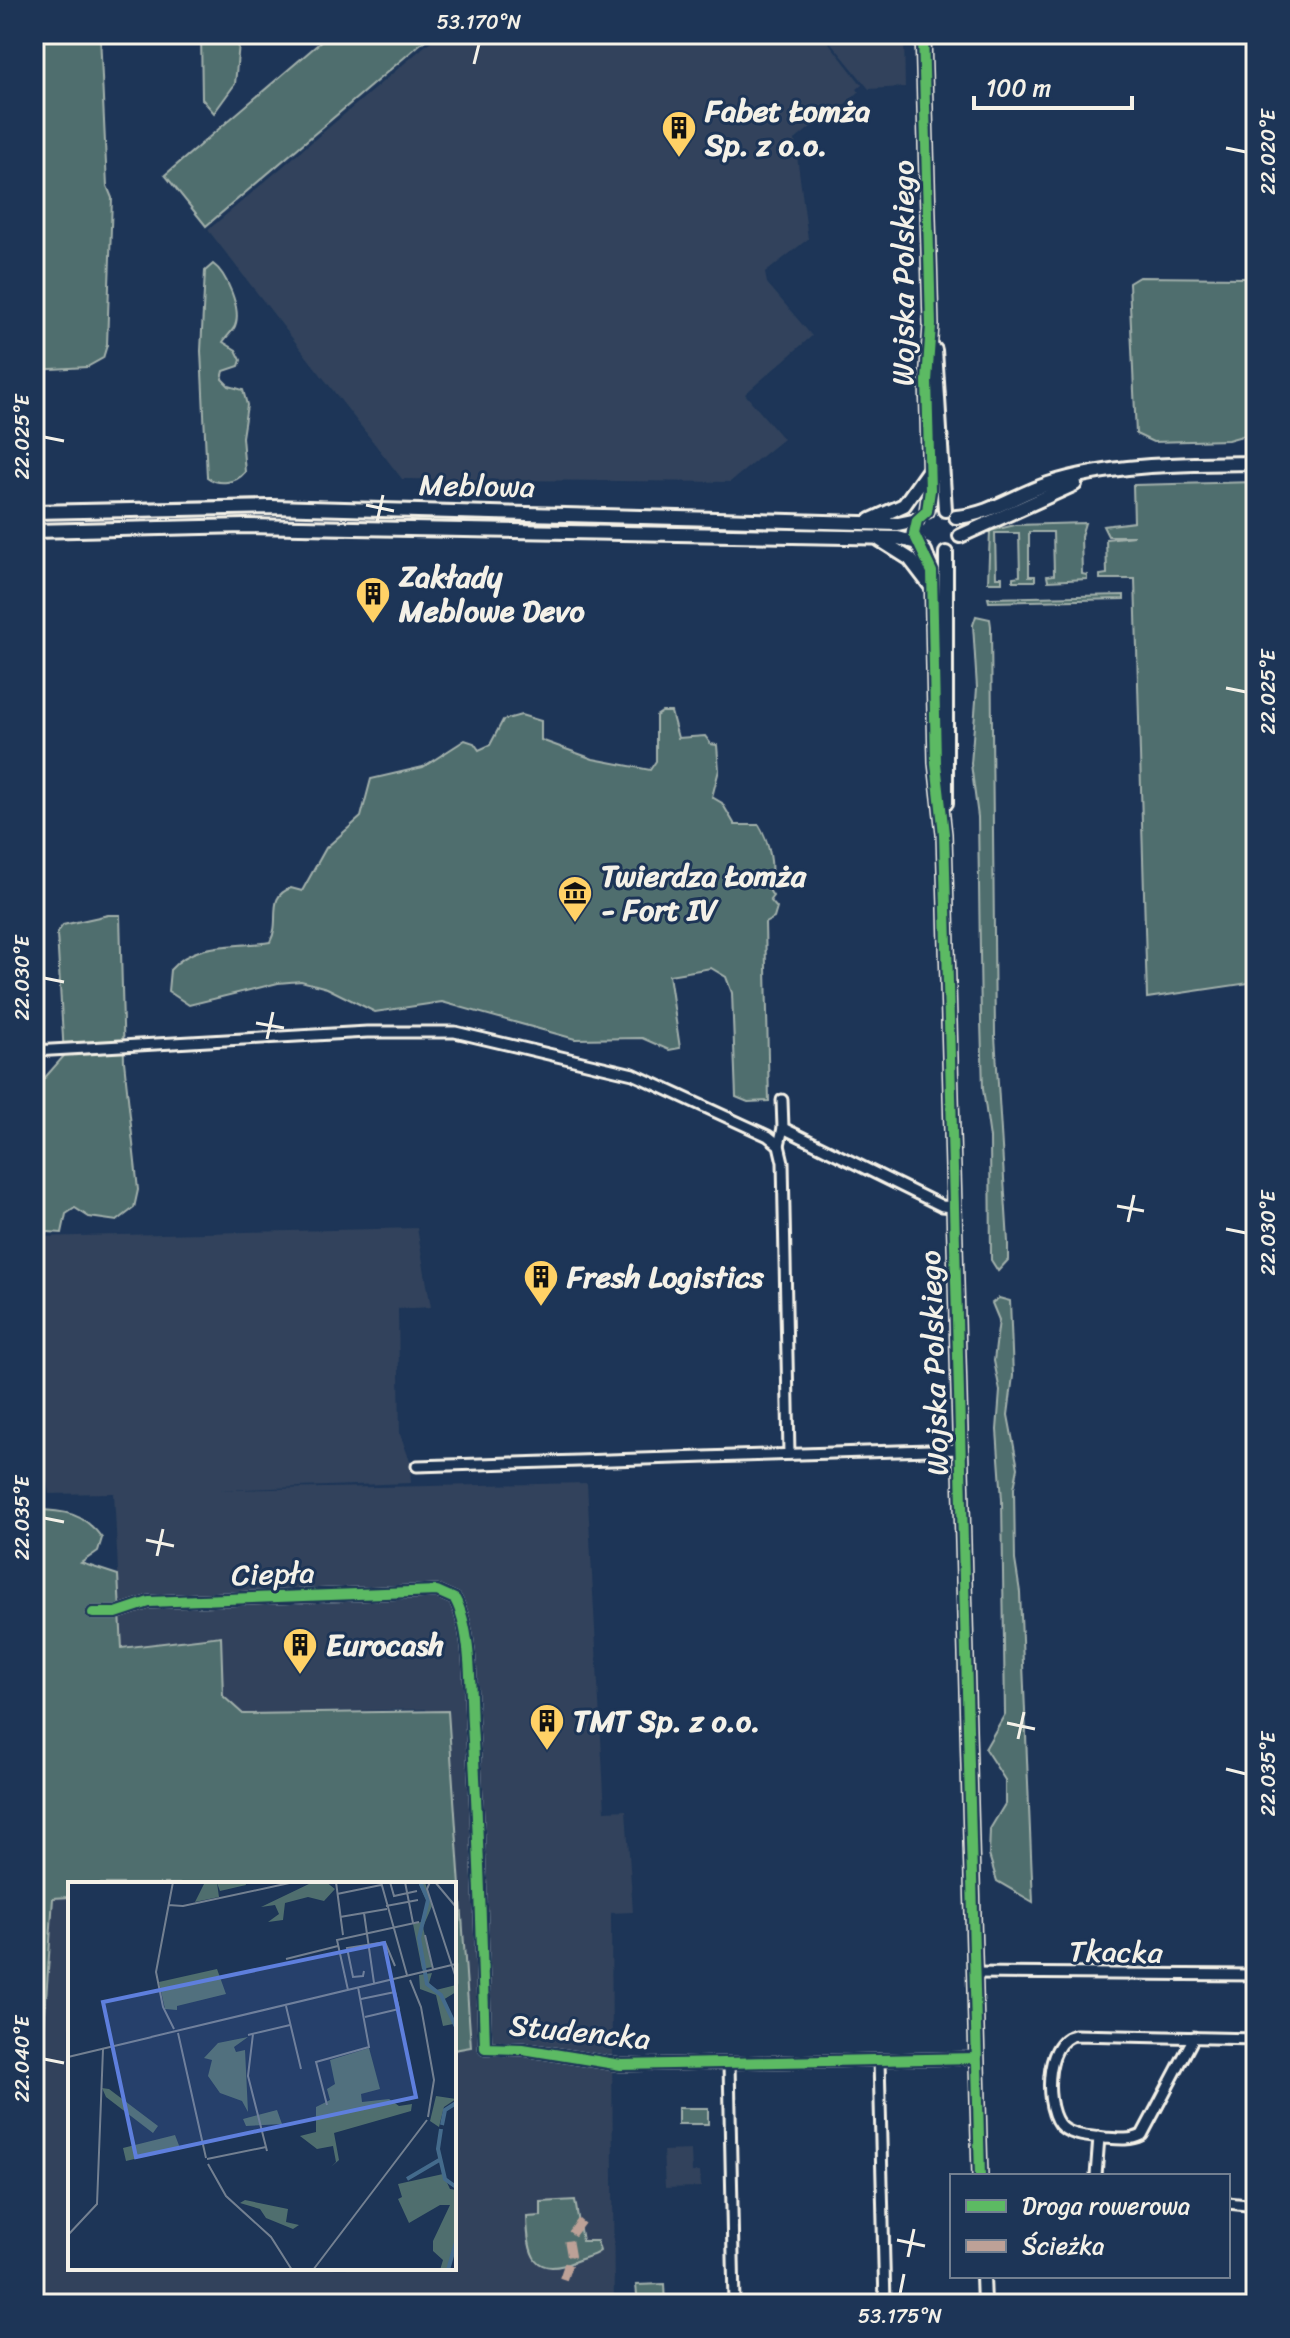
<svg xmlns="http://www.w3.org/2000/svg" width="1290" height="2338" font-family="Sriracha,sans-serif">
  <rect width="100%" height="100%" fill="#1d3557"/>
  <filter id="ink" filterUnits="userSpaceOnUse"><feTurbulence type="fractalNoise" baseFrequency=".0125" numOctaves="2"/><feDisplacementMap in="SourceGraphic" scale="16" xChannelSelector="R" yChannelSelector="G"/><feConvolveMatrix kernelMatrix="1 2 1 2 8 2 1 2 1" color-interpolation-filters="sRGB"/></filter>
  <g filter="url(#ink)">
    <g fill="#30425c">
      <path d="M439 34H822L862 85 857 89 859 92 835 113H828L795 140 808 239 765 273 767 283 812 336 745 394 783 439 730 482 402 479 208 230Z"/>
      <path d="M824 34H904L905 87 869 89Z"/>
      <path d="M417 1228 431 1307 398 1309 400 1434 410 1461 411 1483 219 1490 587 1483 605 1811 626 1810 633 1912 611 1913 614 2304H34V2118L38 2114 53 1898 70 1897V2268H454V1884L426 1709 243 1714 223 1696 221 1637 122 1649 114 1493 49 1494 46 1476H34V1237Z"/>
      <path d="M691 2150 692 2172H700L701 2187 665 2188 663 2151Z"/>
    </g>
    <g fill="#4f6e6e" stroke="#a2b0ab" stroke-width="2">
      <path d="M34 34H100L107 186 112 198 107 345 103 358 87 367 34 370Z"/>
      <path d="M201 34H240L235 84 214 113 202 99Z"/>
      <path d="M330 34H432L206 226 165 175Z"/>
      <path d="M213 264C226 273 242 309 235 326 233 331 226 337 223 342L236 350 241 360 239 366 224 371 222 379 229 386 243 390 247 405 242 437 245 472C236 483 219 486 207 477L201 351 205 271Z"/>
      <path d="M1139 277 1247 278 1256 284 1255 420 1246 435 1228 440 1153 442 1136 434 1129 283Z"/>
      <path d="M1256 482V982L1147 998 1135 579H1100V575L1107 574 1106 539 1134 536H1108L1103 526 1134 522 1133 485Z"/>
      <path d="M411 517 894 528V535L411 524Z"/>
      <path d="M1085 523 1081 536 1082 574 1087 575V579L1048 581 1047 576 1054 575 1053 532H1029V576H1035V581H1013V577L1020 576 1019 533H995L996 577H1002V582H988L990 531 1015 525Z"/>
      <path d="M1124 595V599L989 602 988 598Z"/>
      <path d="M976 616 990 619 991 626 995 1036 1008 1242V1260L998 1271 991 1260 990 1138 983 1089 981 1021 978 817 971 764 977 688 973 625Z"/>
      <path d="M662 712H671L678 738 705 736 711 744 717 745 719 770 712 797 722 803 735 825H759C768 840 777 869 767 887L773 896 770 900 777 908 774 918 765 923 769 1101 748 1102 736 1097 732 993 726 977 711 968 669 975 680 1048 669 1050 642 1038 575 1039 442 1002 375 1012 327 988 301 981 278 983 189 1005 168 991 170 970C196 940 235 948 270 942 282 920 265 897 291 888L302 891 326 848 361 817 371 779 423 767 465 740 474 743 479 750 490 745 503 720 521 715 541 721V740L593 759 650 770 656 761V716Z"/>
      <path d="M108 915H120L124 1061 138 1190 134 1208 117 1221 89 1217 75 1208 66 1214 62 1233 34 1231V1090L64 1056 57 933 63 925Z"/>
      <path d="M999 1298 1010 1301 1013 1376 1008 1415 1018 1468 1014 1488 1015 1560 1020 1592 1033 1902 997 1881 989 1855 990 1829 1005 1804V1780L985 1749 1005 1714 1002 1500 997 1430 1000 1391 994 1361 999 1320 992 1303Z"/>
      <path d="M34 1510C64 1510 84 1513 102 1538L98 1551 81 1563 118 1575 122 1648 221 1636 223 1696 243 1714 448 1711 471 2047 454 2050V1884H70V1897L53 1898 38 2115 34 2118Z"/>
      <rect x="678" y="2108" width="30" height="16"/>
      <path d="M575 2200 582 2241H597L600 2251C592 2257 585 2257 576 2261 533 2279 528 2255 527 2217L541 2216V2202Z"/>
      <path d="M664 2284 665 2304H638L636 2285Z"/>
    </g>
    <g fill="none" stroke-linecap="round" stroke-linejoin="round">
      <defs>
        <g id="minor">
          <path d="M34 1051 367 1032H455L633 1074 768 1136 779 1145 783 1162 789 1454"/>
          <path d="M783 1128 942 1206 954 1207"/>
          <path d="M779 1145 783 1128 782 1100"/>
          <path d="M417 1466 961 1449"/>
          <path d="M93 1613H116L149 1602 437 1591 455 1599C472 1630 470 1690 472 1725 479 1833 482 1940 485 2048L523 2049 621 2065 976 2058"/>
          <path d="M974 1973 1256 1975"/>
          <path d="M1194 2037 1142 2135C1130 2141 1117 2139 1105 2138 1092 2137 1072 2136 1062 2127 1044 2112 1043 2041 1075 2035L1256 2039"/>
          <path d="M879 2060 885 2304"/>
          <path d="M729 2064 734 2304"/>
          <path d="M1096 2176 1099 2137"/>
          <path d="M1228 2203 1256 2206"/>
        </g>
        <g id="secondary">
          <path d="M923 34 931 325 927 381 930 490 927 511"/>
          <path d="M935 350 945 510"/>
          <path d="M34 512 271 507 898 524 917 520"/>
          <path d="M956 517C989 515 1017 494 1048 484 1111 463 1190 464 1256 463"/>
          <path d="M871 520 904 505 928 471"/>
          <path d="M34 531 245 526 898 538 917 543"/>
          <path d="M960 536 1075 484"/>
          <path d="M880 540 910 559 933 589"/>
          <path d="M925 551 932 572 936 763 944 834 980 2176"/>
          <path d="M946 553V803"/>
          <path d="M983 2276 984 2304"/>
        </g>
      </defs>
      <use href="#minor" stroke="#f4f1e8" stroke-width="15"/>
      <use href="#secondary" stroke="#f4f1e8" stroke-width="18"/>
      <use href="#minor" stroke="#1d3557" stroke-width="9"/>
      <use href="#secondary" stroke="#1d3557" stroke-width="12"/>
      <path stroke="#bda197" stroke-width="8" stroke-dasharray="16 8" stroke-linecap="butt" d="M563 2279 571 2256 568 2239 585 2216"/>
      <defs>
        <g id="cycleway">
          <path d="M923 34 931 325 927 381 930 490 927 511 917 520 914 534 932 572 936 763 944 834 980 2176"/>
          <path d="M93 1613H116L149 1602 437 1591 455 1599C472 1630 470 1690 472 1725 479 1833 482 1940 485 2048L523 2049 621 2065 976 2058"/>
        </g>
      </defs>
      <use href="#cycleway" stroke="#1d3557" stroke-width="15"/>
      <use href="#cycleway" stroke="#5cba63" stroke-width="10"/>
    </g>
  </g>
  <path fill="none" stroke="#f4f1e8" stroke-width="3" d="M474 64 479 44M1226 148 1246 152M44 437 64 441M366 505 394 511M377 522 383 495M1226 688 1246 692M44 978 64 982M256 1023 284 1028M267 1039 273 1012M1117 1206 1144 1211M1128 1222 1134 1195M1226 1229 1246 1233M44 1518 64 1522M146 1540 174 1546M157 1556 163 1529M1007 1723 1035 1729M1018 1739 1024 1712M1226 1769 1246 1774M44 2059 64 2063M897 2240 925 2246M908 2257 914 2229M900 2294 904 2274"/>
  <defs>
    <symbol id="building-pin" viewBox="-11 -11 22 30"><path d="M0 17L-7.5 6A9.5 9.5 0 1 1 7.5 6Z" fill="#ffd166" stroke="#1d3557"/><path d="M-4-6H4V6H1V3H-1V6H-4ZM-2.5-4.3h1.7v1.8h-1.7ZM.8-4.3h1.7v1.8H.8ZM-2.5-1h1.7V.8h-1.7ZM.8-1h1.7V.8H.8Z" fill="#111"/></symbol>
    <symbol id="museum-pin" viewBox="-11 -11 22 30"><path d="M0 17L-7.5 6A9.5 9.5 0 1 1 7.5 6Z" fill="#ffd166" stroke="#1d3557"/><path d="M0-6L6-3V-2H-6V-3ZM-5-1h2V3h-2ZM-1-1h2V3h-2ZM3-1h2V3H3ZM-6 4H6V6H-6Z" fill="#111"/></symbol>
  </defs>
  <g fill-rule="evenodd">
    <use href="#building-pin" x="659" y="108" width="40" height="54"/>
    <use href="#building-pin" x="353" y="574" width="40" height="54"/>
    <use href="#museum-pin" x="555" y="873" width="40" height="54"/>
    <use href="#building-pin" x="521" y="1257" width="40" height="54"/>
    <use href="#building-pin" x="280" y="1625" width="40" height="54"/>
    <use href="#building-pin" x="527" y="1701" width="40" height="54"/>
  </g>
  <g text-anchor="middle" stroke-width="6" stroke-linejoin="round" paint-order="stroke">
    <g font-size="30" font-weight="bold" fill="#f4f1e8" stroke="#1d3557" text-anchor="start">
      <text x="705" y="121">Fabet Łomża<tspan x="705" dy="34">Sp. z o.o.</tspan></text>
      <text x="399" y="587">Zakłady<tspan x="399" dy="34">Meblowe Devo</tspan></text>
      <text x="601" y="886">Twierdza Łomża<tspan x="601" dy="34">- Fort IV</tspan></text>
      <text x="567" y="1287">Fresh Logistics</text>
      <text x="326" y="1655">Eurocash</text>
      <text x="573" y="1731">TMT Sp. z o.o.</text>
    </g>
    <g font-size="30" fill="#f4f1e8" stroke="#1d3557">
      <text transform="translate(903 273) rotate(-90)" y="10">Wojska Polskiego</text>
      <text transform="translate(477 486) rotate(1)" y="10">Meblowa</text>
      <text transform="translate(934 1363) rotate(-92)" y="10">Wojska Polskiego</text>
      <text transform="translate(273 1574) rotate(-2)" y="10">Ciepła</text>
      <text transform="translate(1116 1952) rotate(1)" y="10">Tkacka</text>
      <text transform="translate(580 2032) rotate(6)" y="10">Studencka</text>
    </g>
  </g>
  <g transform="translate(68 1882)">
    <rect width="388" height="388" fill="#1d3557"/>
    <path d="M137 0H177L178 3 152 9 149 1 151 15 127 20ZM258 0 267 7 256 19 240 15 217 21 215 38 200 40 211 32 207 23 193 25 243 1ZM350 0H357L364 24 355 45 364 85 354 87 345 42 353 40 359 20ZM149 87 158 112 109 124V128L97 127 91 100ZM364 91 361 101 368 108 388 103V110L375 118 385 142 375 144 368 113 352 107 351 93ZM180 155 166 165 168 170 177 168 180 230 174 219 152 211 140 194 144 178 136 176 150 161ZM301 166 312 207 293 212 294 220 321 217 331 224 344 222 343 229 266 251 271 278 263 285 268 280 265 264 249 267 232 254 248 250V225L262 218 259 207 267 202 262 178ZM34 206 41 207 90 244 85 251 38 215ZM368 214 388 217 376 225 371 245 362 239ZM209 228 214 242 178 244 175 237ZM107 253 112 266 58 279 55 266ZM375 292 382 307 388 308V357L379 387 372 388 375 378 365 369V359L382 323H372L341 341 330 317 334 315 330 302ZM177 318 220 327 218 340 231 343 225 347 198 336 192 327 172 321Z" fill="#4f6e6e"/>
    <path fill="none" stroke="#446b8c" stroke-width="4" d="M352 0 360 18 351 56 359 102 373 113 388 145M374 243 377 228 388 221M373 247 370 267 377 297 388 305M339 297 373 277M380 388 388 360"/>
    <path fill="none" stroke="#738091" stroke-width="2" d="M105 0 88 90 95 125 106 147M268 0 275 53M313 0 339 93M322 0 326 14 349 9M337 0 345 41M362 0 359 7 388 96M367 0 388 25M269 12 313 3M100 23 115 24 226 0M318 24 350 18M296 31 306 101M272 35 319 27M357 53 365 87M218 77 270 64M296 89 295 94 285 95 279 66 317 60 327 84M342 98 353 125 366 198 360 235M280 108 269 58 351 40M293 117 327 110 331 127 297 135M218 124 233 187M110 151 138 276M185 152 180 194 199 269M180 153 222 143M83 155 388 82M0 175 84 155M259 223 248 180 301 165 290 105M139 277 198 265M140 282 158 314 203 355 224 388M0 353 29 322 35 167M245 388 359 238"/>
    <path fill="#5e7fdd" fill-opacity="0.15" stroke="#5e7fdd" stroke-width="4" d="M316 61 348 215 68 275 35 120Z"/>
    <rect width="388" height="388" fill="none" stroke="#f4f1e8" stroke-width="4"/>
  </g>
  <rect width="1290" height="2338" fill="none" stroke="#1d3557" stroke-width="88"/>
  <rect x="950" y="2174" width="280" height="104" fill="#1d3557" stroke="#738091" stroke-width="2"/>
  <rect x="966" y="2200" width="40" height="12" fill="#5cba63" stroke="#738091" stroke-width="2"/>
  <text x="1022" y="2214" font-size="24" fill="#f4f1e8">Droga rowerowa</text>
  <rect x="966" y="2240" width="40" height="12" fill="#bda197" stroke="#738091" stroke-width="2"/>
  <text x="1022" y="2254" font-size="24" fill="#f4f1e8">Ścieżka</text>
  <path d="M974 96v12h158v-12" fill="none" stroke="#f4f1e8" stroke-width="4"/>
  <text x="986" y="96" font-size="24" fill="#f4f1e8" stroke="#1d3557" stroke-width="6" paint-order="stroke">100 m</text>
  <rect x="44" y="44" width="1202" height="2250" fill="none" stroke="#f4f1e8" stroke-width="3"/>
  <g font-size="20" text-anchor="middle" fill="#f4f1e8">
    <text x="479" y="29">53.170°N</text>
    <text transform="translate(1268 152) rotate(-90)" y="7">22.020°E</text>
    <text transform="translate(22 437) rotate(-90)" y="7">22.025°E</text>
    <text transform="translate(1268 692) rotate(-90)" y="7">22.025°E</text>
    <text transform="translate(22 978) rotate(-90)" y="7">22.030°E</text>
    <text transform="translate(1268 1233) rotate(-90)" y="7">22.030°E</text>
    <text transform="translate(22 1518) rotate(-90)" y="7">22.035°E</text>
    <text transform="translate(1268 1774) rotate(-90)" y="7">22.035°E</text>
    <text transform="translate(22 2059) rotate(-90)" y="7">22.040°E</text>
    <text x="900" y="2323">53.175°N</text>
  </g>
</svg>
